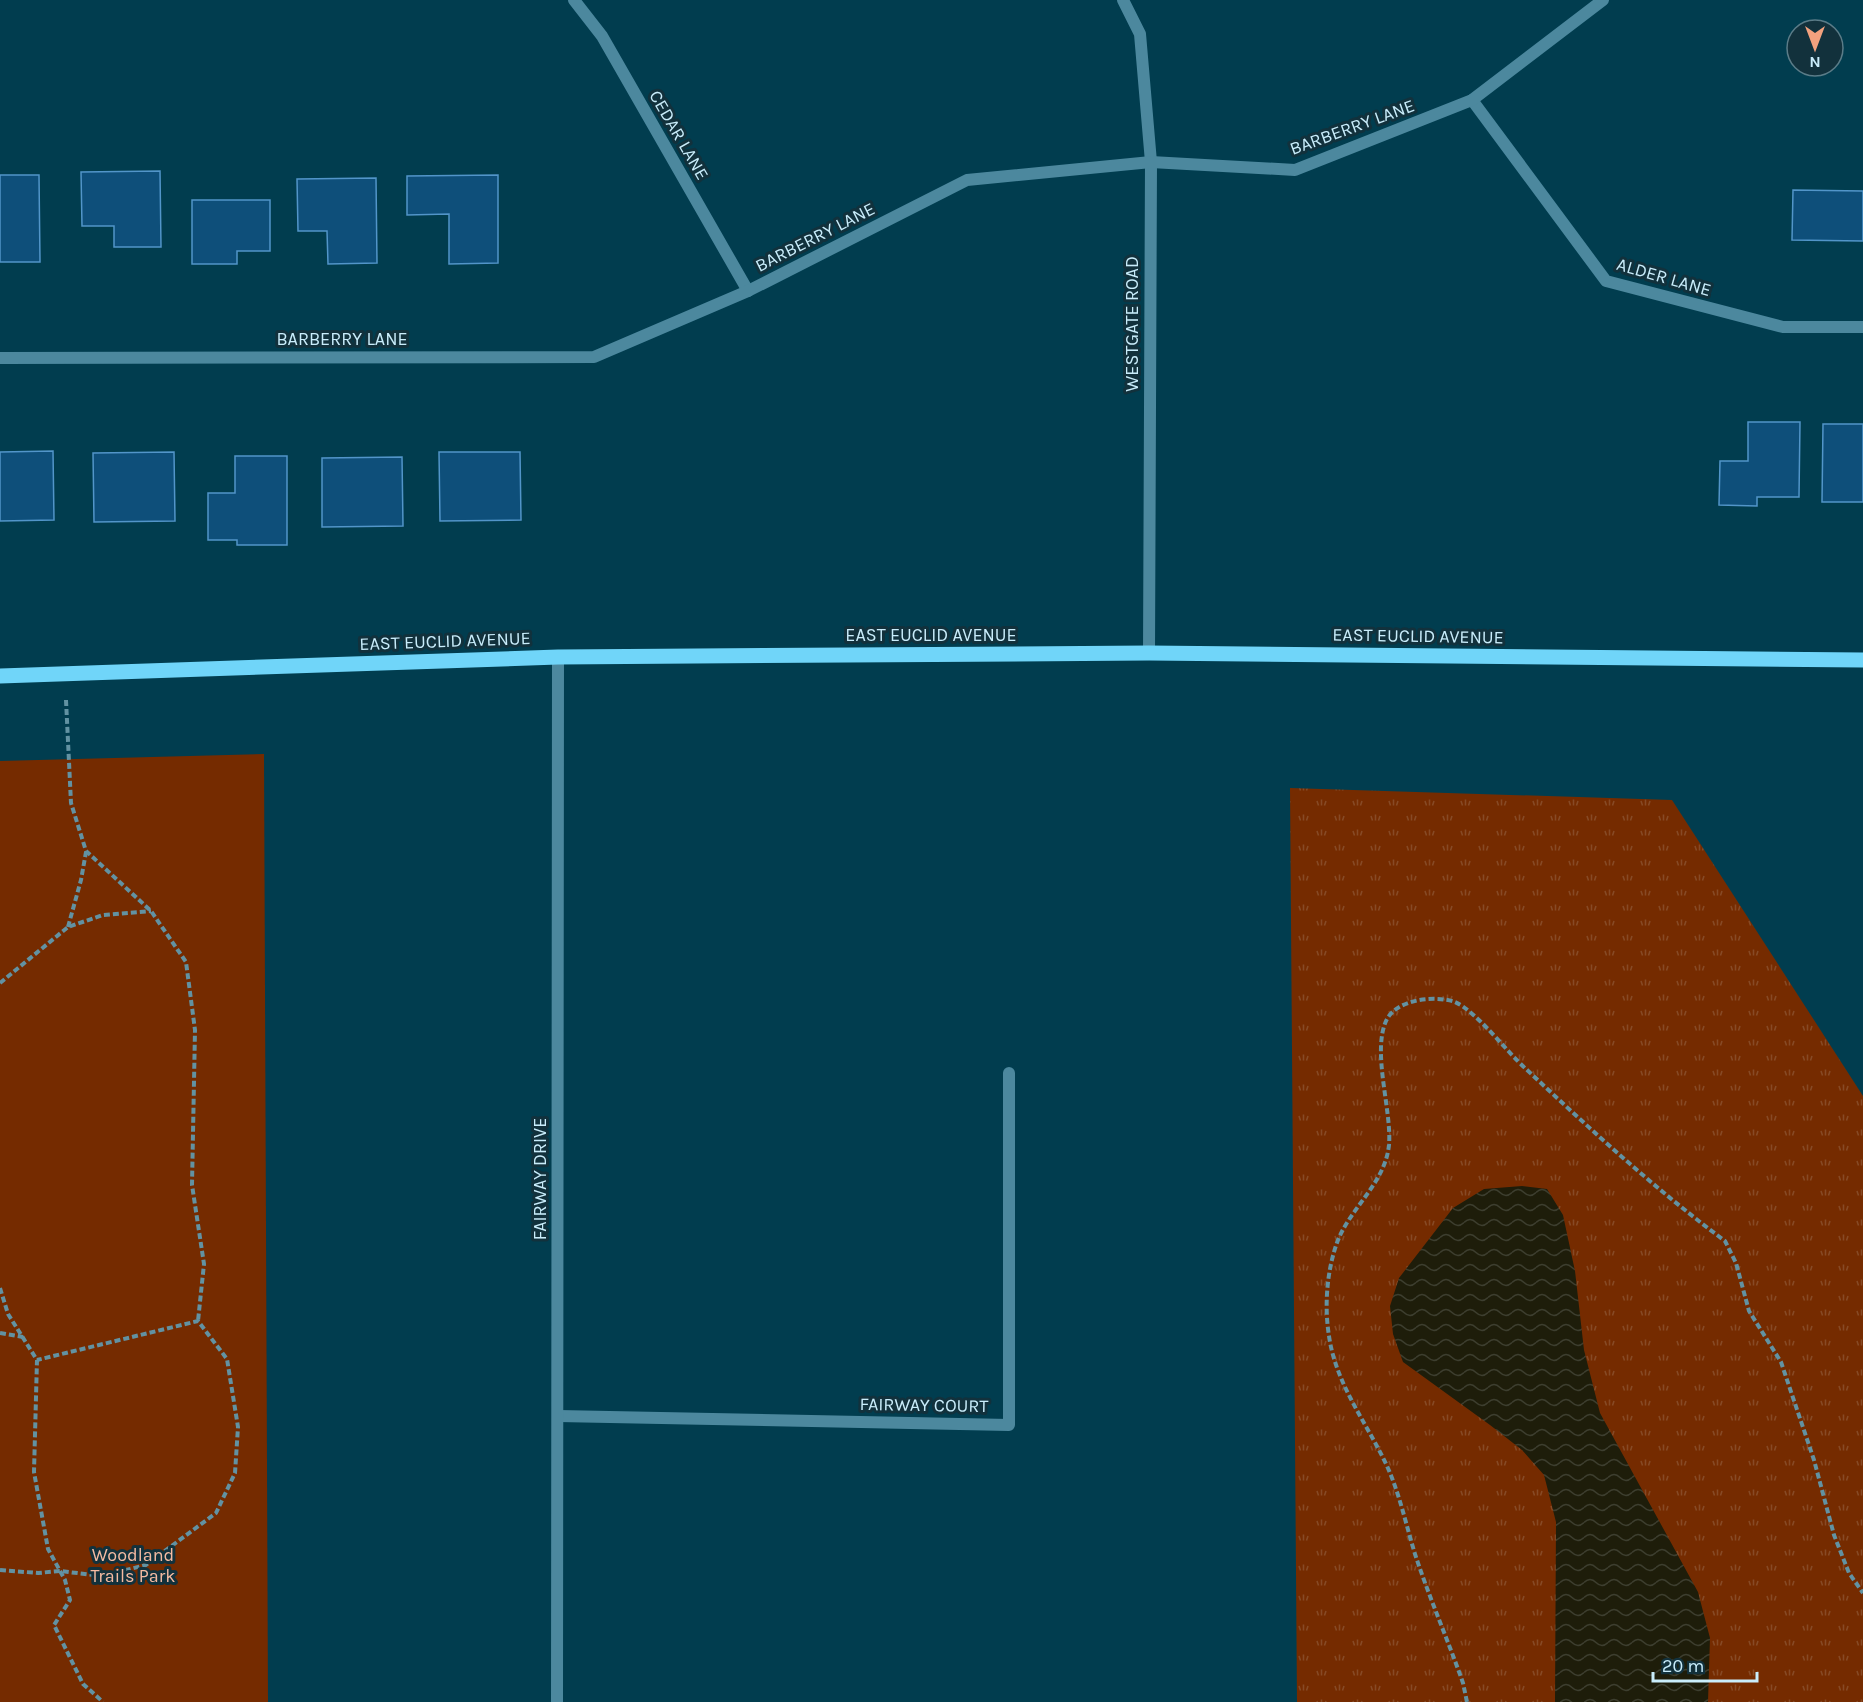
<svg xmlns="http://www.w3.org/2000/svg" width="1863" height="1702" font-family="Karla,sans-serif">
  <defs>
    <pattern id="grass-tufts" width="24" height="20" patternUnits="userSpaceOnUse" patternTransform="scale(1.5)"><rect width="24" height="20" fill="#752b00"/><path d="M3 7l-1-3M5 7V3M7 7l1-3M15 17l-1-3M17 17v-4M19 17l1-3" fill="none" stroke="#874a26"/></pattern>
    <pattern id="water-waves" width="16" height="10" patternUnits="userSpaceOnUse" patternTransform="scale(1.5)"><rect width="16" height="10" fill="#1e1d0a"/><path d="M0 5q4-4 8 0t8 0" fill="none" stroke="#3d3e2f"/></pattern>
  </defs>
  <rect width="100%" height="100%" fill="#013d4f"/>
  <path fill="url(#grass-tufts)" d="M1290 788 1672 800 1863 1096V1702H1297Z"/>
  <path fill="#752b00" d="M264 754 268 1702H0V761Z"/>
  <path fill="url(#water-waves)" d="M1522 1186 1547 1189 1563 1215 1575 1271 1584 1350 1600 1413 1698 1592 1710 1638 1708 1702H1555L1556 1522 1544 1475 1522 1450 1490 1425 1403 1362 1393 1334 1390 1306 1399 1278 1453 1208 1484 1189Z"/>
  <g fill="#0e4f7a" stroke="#5295c9" stroke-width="1.5">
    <path d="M160 171 161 247H114V226H82L81 172Z"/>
    <path d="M0 175H39L40 262H0Z"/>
    <path d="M498 175V263L449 264V214L407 215V176Z"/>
    <path d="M376 178 377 263 328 264 327 231H298L297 179Z"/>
    <path d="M1793 190 1863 191V241L1792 240Z"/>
    <path d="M192 200H270V251H237V264H192Z"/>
    <path d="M1748 422H1800L1799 497H1757V506L1719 505 1720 461H1748Z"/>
    <path d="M1823 424H1863V502H1822Z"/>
    <path d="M53 451 54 520 0 521V452Z"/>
    <path d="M174 452 175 521 94 522 93 453Z"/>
    <path d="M439 452H520L521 520 440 521Z"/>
    <path d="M235 456H287V545H237V540H208V493H235Z"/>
    <path d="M402 457 403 526 322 527V458Z"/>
  </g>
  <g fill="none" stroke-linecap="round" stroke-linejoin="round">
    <g stroke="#6292a2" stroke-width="4" stroke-dasharray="6 3" stroke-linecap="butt">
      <path d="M66 700 71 803 86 851 151 911 186 962 195 1030 192 1185 204 1264 198 1321"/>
      <path d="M68 927 81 880 86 852"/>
      <path d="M0 983 68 927 103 915 151 911"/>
      <path d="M0 1288 8 1314 37 1360 34 1472 48 1549 65 1580 70 1600 54 1625 83 1684 103 1702"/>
      <path d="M0 1333 23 1337"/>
      <path d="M0 1570 38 1573 60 1571 102 1576 146 1565 216 1513 235 1473 238 1427 227 1359 198 1321 37 1360"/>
      <path d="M1467 1702 1463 1683C1448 1640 1429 1597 1415 1554 1406 1525 1400 1495 1387 1466 1367 1423 1336 1385 1329 1336 1324 1305 1327 1269 1338 1240 1352 1206 1385 1183 1389 1145 1392 1110 1371 1050 1387 1019 1398 999 1435 995 1455 1002 1476 1011 1507 1052 1526 1069 1590 1129 1655 1189 1725 1241L1736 1263 1749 1311 1781 1362 1814 1460 1834 1535 1849 1573 1863 1593"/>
    </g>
    <g stroke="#4c889e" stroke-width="12">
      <path d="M574 0 602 36 748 291"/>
      <path d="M1123 0 1140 34 1151 162 1149 653"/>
      <path d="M1472 100 1606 281 1783 327H1863"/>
      <path d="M0 358 594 357 748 291 967 180 1151 162 1295 170 1472 100 1603 0"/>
      <path d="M558 1416 1009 1425V1073"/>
      <path d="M557 1702 558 657"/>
    </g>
    <path stroke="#70d5f9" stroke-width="15" d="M0 676 558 657 1149 653 1863 660"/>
  </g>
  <g text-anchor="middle" stroke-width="6" stroke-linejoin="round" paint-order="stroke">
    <g font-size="18" fill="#c9edfb" stroke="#12313c">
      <text transform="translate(1352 127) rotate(-20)" y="6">BARBERRY LANE</text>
      <text transform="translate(679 135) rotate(60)" y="6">CEDAR LANE</text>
      <text transform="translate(815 237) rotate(-27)" y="6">BARBERRY LANE</text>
      <text transform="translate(1664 277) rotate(16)" y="6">ALDER LANE</text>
      <text transform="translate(1132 324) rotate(-90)" y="6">WESTGATE ROAD</text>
      <text x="342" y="345">BARBERRY LANE</text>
      <text x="931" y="641">EAST EUCLID AVENUE</text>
      <text transform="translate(1418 636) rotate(1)" y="6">EAST EUCLID AVENUE</text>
      <text transform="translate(445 641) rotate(-2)" y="6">EAST EUCLID AVENUE</text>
      <text transform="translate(540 1179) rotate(-90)" y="6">FAIRWAY DRIVE</text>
      <text transform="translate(924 1405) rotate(1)" y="6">FAIRWAY COURT</text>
    </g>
    <g font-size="18" fill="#f5bba2" stroke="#12313c">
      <text x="133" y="1561">Woodland<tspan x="133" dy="21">Trails Park</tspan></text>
    </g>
  </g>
  <g transform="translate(1815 48) rotate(180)"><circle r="28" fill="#12313c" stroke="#5b7c88" stroke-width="1.5"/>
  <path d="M0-4.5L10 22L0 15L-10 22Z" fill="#f2a17e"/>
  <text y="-9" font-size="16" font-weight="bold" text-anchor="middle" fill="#c9edfb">N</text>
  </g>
  <path d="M1653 1672v9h104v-9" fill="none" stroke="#c9edfb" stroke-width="3"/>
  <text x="1662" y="1672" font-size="18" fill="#c9edfb" stroke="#12313c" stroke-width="4.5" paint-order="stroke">20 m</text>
</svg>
